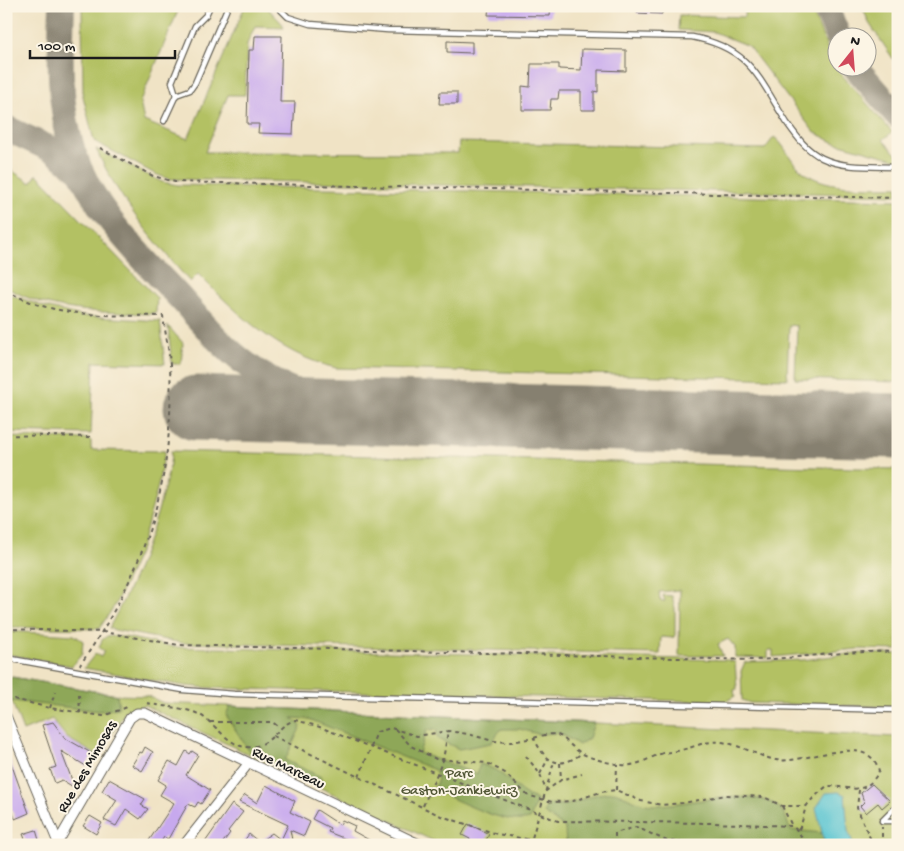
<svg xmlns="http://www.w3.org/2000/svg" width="904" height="851" font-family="'Gochi Hand',sans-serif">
  <rect width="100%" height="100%" fill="#fcf5e5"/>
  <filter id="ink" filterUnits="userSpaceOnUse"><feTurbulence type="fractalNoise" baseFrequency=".02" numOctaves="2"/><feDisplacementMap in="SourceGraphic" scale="10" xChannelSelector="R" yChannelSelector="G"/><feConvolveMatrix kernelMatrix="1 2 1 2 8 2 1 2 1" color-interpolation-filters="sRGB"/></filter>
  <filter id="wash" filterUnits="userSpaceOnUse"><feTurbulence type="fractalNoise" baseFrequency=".0096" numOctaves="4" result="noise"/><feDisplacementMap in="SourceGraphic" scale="20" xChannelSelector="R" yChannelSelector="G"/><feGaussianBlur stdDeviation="1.12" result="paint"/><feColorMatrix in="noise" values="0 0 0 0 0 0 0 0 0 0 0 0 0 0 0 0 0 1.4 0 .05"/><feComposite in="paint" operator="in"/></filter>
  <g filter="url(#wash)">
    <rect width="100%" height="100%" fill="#f0e3c5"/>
    <g fill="#b3c163" stroke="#686e40">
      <path d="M82 6H180L140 102 144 121 188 139 245 6H267C272 15 280 19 284 27L255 26 247 44 245 95H228L205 152 458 153 459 142 765 149 774 137C784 144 789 158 798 167 821 191 867 186 898 187V195L169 179 155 174 94 141 83 96Z"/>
      <path d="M745 6H809L807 8 808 12 812 11 836 68 892 132 883 140 898 156V160L833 142 814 132 748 46 714 32 678 30 679 15 744 17Z"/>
      <path d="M862 6H898V66L869 23Z"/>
      <path d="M96 149 162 182 178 185 898 200V382L795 379 797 326 789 325 787 379 336 368C278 354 239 315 198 274L190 282C151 237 121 203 96 149Z"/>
      <path d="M6 167 31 183 37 174 157 298 156 312 150 314C102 312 49 313 6 287Z"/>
      <path d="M6 293 45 307 82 316 160 321 165 364 94 362 91 434 6 432Z"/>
      <path d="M168 326 183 343 181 364H172Z"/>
      <path d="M6 437 88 439 91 441V450L165 451 158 486 141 548 115 605 99 629 6 627Z"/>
      <path d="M171 451 898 469V650L858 649 773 657V650H768V658L735 657V647L728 639 718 644 723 656H679L680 590 659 592 660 601H665L663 595 672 596 675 608V635L673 638 661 637 660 654 182 643 115 630 109 628C132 585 150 544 162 496 166 482 171 466 171 451Z"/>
      <path d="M6 631 74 635 83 641 82 654 72 666 6 654Z"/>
      <path d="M107 636 125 637 175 647 727 660 735 662 737 689 734 690 735 696 725 702 211 688 185 686 84 668 95 654 101 657 104 651 99 648 102 640Z"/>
      <path d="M855 653 898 654V707L750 703 742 700 741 671 745 662 803 660Z"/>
      <path d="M6 676 117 695 148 696 163 703 898 737V845H636L632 843 631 845H442L144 705 126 711 98 756 67 738 52 719 23 731 12 702 6 703Z"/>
    </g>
    <g fill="#8ea759" stroke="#55623a">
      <path d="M6 676 117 695 119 708 100 711 12 701 6 703Z"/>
      <path d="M230 706 268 708 594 723 589 738 579 745 560 733 538 734 520 729H501L491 743 459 749 438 739 436 729 427 730 419 753 477 774 480 764C506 770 513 791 537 800L530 819C504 826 458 800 434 790L438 779 435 770 309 719 292 718 301 726 285 760 321 777 323 785 271 760 251 754 226 715Z"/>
      <path d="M614 792C627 796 640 805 654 805 685 806 763 783 783 812 786 817 788 824 790 830L823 833 825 845H636L632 843 629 845H566L565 828 544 813 547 804 566 805 598 794Z"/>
    </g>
    <path fill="#58c4d1" stroke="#3a7076" d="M839 792 845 795 848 831 854 845H825L816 808 826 793Z"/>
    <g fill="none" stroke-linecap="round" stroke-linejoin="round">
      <g stroke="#868070" stroke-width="26">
        <path d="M62 6C60 56 58 104 73 152 93 212 140 255 182 300 205 326 228 354 259 373 296 396 336 406 380 413"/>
        <path d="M825 6 839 38"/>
        <path d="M856 68 898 116"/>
        <path d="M6 128 55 151 80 171"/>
      </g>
      <path stroke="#868070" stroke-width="65" d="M196 408 898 426"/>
    </g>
    <g id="blocks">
      <g fill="#c7a9ee">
        <path d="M489 6H551L550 16 488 15Z"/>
        <path d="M637 6H662V14L637 13Z"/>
        <path d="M255 36H282L280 102H295L293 134 258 133 259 124H247L249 50H254Z"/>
        <path d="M447 41 472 42V53L447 52Z"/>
        <path d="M582 49 626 50V71L598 70V92L594 91V110H581V91H559L558 99H551L550 110H522V86L530 87 531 64H559V69L581 70Z"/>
        <path d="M440 92H457V104H439Z"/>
        <path d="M53 722 65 738 93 754 86 766 61 751 75 788 62 780 55 783 50 769 56 767 42 725Z"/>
        <path d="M145 747 153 752 142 771 132 765 140 752 142 753Z"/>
        <path d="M186 751 190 754 192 751 198 755 186 775 210 790 201 804 198 802 195 807 188 804 168 839 164 837 159 845H146L174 803 160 795 166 785 158 780 169 761 178 766Z"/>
        <path d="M7 752 29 813 15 819 6 791Z"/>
        <path d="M109 779 145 799 141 805 148 809 140 819 126 809 116 826 104 820 117 800 102 791Z"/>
        <path d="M872 784 890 801 882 808 878 803 866 813 860 806 864 802 861 793Z"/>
        <path d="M266 785 295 801 290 812 310 822 304 836 290 830 293 845H241L249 834 259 842 272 833 281 840 288 825 239 802 245 795 257 803Z"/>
        <path d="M232 804 243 812 228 831 230 833 221 845H203Z"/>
        <path d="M317 810 340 825 342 820 355 826 353 831 378 845H361L328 832 330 828 312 819Z"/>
        <path d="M90 816 102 823 96 834 83 826Z"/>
        <path d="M468 824 489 834 484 845H468L470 839 462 835Z"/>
        <path d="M36 830 39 840 27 844 23 834Z"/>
      </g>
    </g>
  </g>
  <g filter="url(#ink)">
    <use href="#blocks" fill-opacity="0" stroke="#666257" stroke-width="1"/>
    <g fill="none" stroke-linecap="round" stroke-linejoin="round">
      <defs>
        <g id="service">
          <path d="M210 6 206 15 195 26 172 82 176 95 190 90 195 83 228 6"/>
          <path d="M277 6 288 17 310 24 388 30 692 37C750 48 758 77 787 123 797 137 806 150 822 158 845 169 873 166 898 167"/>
          <path d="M164 121 176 95"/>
          <path d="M6 658 183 690 234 694 898 710"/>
          <path d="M898 805 882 821H898"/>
        </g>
        <g id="minor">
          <path d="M6 716 59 845"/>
          <path d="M58 842 130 718 137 713H145L421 845"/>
          <path d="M184 845 248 764"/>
        </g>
      </defs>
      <use href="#service" stroke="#666257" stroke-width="7"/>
      <use href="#minor" stroke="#666257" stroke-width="11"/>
      <g stroke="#666257" stroke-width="2" stroke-dasharray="4 4" stroke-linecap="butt">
        <path d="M100 148 153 176 175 182 898 198"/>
        <path d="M6 290C53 319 111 315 163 316 165 332 169 349 170 365 175 481 146 570 80 665"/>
        <path d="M6 435 91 437"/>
        <path d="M6 629 103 632 179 645 753 660C803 658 848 650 898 652"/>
        <path d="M79 694 80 713"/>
        <path d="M6 697 50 708 103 716 130 706"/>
        <path d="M147 703C163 707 181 707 196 713 218 722 232 758 262 744 275 738 279 725 295 720L317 726 558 821 712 823 792 826 798 831 806 845"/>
        <path d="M50 708 55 692"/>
        <path d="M210 722H272L279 727"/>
        <path d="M395 729 411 746 436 759 487 763 505 773 527 795 552 802 573 801 601 792 616 790 641 801 662 805 683 803 726 795 764 797 782 806H806"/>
        <path d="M273 736 441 816 497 834 532 840 544 845"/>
        <path d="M534 738C566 727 561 742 583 754 593 759 605 762 616 764 635 769 645 759 663 753 669 752 675 752 681 750 691 748 701 743 711 742 732 739 755 756 776 760 803 765 869 730 879 771 865 798 850 786 827 786 822 790 808 802 806 807 803 815 803 822 798 831"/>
        <path d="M526 756 540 774 546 791 561 780 582 774"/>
        <path d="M560 763 561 780"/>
        <path d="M540 774 548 759"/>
        <path d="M359 777 377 732 391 728 417 736 448 731 468 734 493 741 511 742 534 738C545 762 559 771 582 753"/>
        <path d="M616 790 617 765"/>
        <path d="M859 790 857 808 870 838 871 845"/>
        <path d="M423 806 443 760 448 731"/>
        <path d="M782 806 792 826"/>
        <path d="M530 845 554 762"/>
        <path d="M615 845V833L636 827 667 841 715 845"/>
        <path d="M882 845V827"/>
      </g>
      <use href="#service" stroke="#fff" stroke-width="4.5"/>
      <use href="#minor" stroke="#fff" stroke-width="9"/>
    </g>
  </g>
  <g text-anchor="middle" stroke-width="4" stroke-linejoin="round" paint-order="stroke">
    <g font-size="15" fill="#1c1c1c" stroke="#fcf5e5">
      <text transform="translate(86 766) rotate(-60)" y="5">Rue des Mimosas</text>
      <text transform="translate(289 767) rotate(26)" y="5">Rue Marceau</text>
    </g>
    <g font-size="15" fill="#515635" stroke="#fcf5e5">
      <text x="459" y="777">Parc<tspan x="459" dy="17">Gaston-Jankiewicz</tspan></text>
    </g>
  </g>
  <rect width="904" height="851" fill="none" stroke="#fcf5e5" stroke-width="25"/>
  <g transform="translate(852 52) rotate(17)"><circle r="24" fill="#fcf5e5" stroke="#a29e95"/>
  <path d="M0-4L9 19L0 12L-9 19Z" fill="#d1495b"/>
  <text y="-8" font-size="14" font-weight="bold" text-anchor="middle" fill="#1c1c1c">N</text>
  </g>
  <path d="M30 50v8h145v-8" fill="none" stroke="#1c1c1c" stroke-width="2.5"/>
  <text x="38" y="50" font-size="15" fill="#1c1c1c" stroke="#fcf5e5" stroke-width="4" paint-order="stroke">100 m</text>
</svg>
